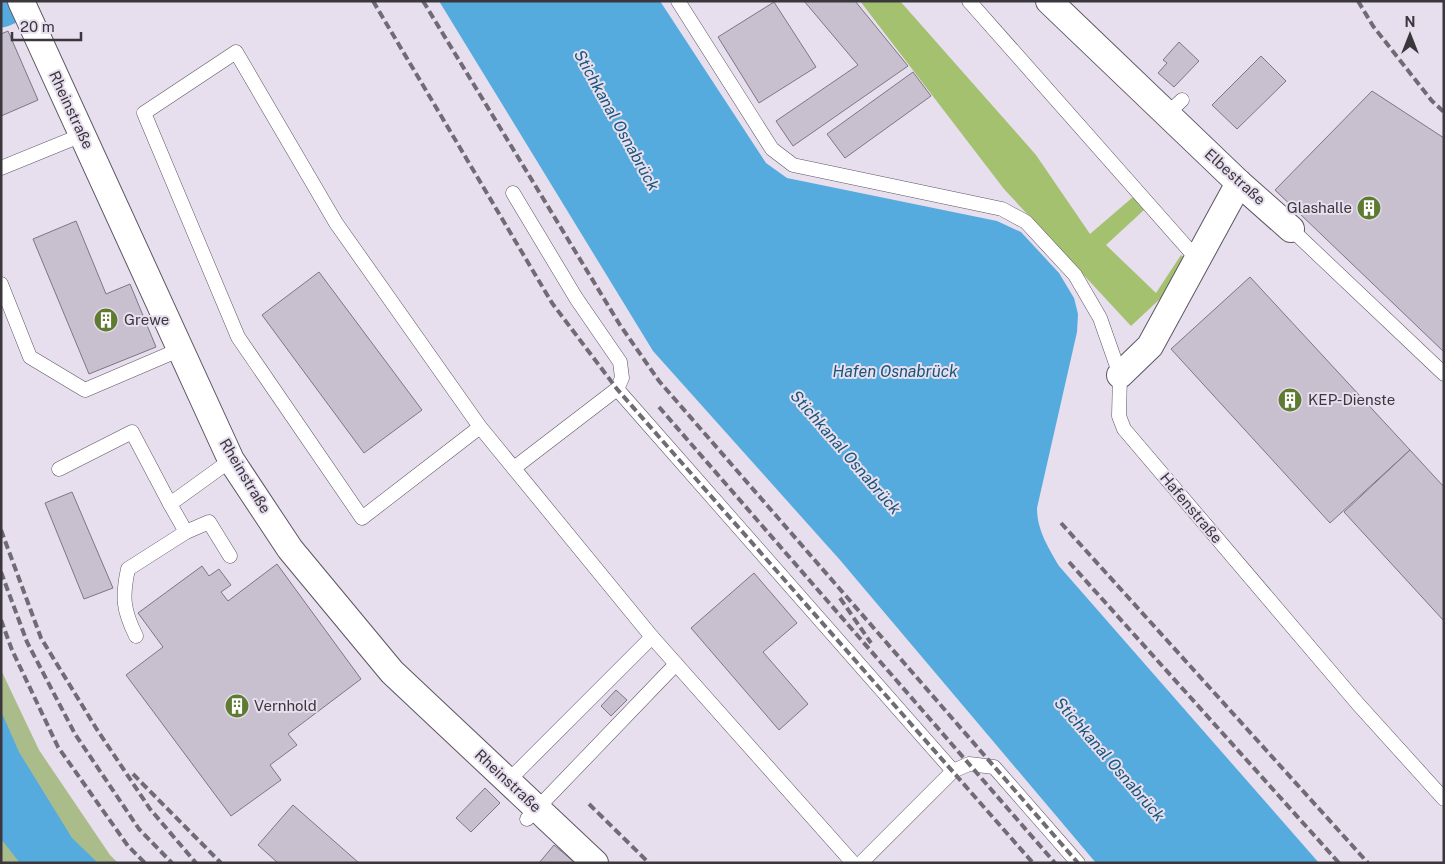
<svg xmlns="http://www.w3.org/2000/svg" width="1445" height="864" font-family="'Public Sans',sans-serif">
  <rect width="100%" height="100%" fill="#e7deee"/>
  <path fill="#a9bc8a" d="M1 670 39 750 110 855 118 863H1Z"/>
  <path fill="#a4c16f" d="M860 1H900L1036 155 1090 234 1133 197 1144 210 1106 245 1156 293 1181 255 1185 258 1161 298 1131 326 1004 189Z"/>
  <g fill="#56abde">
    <path d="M439 1H660L766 163 787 178 997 221 1021 232 1059 273 1074 298 1078 314 1077 332 1037 508C1037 530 1048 547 1059 566L1319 863H1096L840 560 653 351Z"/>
    <path d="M1 711 19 752 72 838 98 863H20L1 839Z"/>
  </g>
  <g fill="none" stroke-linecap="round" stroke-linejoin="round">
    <path stroke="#56abde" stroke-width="41" d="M1 7 15 1"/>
  </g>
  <g fill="#c8bfcf" stroke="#7e7685">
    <path d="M804 1H855L908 66 793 146 776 121 858 65Z"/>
    <path d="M774 2 816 67 759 103 718 37Z"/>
    <path d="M8 31 38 100 1 116V34Z"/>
    <path d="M1179 42 1199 61 1174 87 1158 73 1167 63 1163 60Z"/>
    <path d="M1261 56 1286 81 1237 129 1212 105Z"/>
    <path d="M913 72 931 96 845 158 827 134Z"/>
    <path d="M1372 91 1444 138V352L1275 190Z"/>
    <path d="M76 221 106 294 130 284 156 347 89 374 33 239Z"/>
    <path d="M319 272 422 410 364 453 262 315Z"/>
    <path d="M1250 277 1410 450 1330 523 1171 349Z"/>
    <path d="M1410 450 1444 487V621L1344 512Z"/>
    <path d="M72 492 113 588 84 599 45 503Z"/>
    <path d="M277 564 361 679 288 734 297 745 270 765 281 780 231 816 126 675 163 647 138 613 202 566 209 576 219 569 231 585 221 592 228 601Z"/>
    <path d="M754 573 797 623 763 652 808 704 779 730 691 628Z"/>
    <path d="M616 690 627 700 611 716 601 706Z"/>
    <path d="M485 788 500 803 471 832 456 818Z"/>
    <path d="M293 805 359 863H278L258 845Z"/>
    <path d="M554 845 574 862 573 863H539Z"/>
  </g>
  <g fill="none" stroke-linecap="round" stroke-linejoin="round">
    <defs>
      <g id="service">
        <path d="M678 1 772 149 793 165 1002 209 1026 222 1075 275 1100 318 1120 375 1119 416 1124 429 1358 704 1444 799"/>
        <path d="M969 1 1197 259"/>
        <path d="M1167 114 1182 100"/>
        <path d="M1 168 82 135"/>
        <path d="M513 193 576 298 620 362 622 378 617 389 514 468"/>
        <path d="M1291 229 1444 374"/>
        <path d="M1 284 30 357 85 390 181 349"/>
        <path d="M617 389 953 771"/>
        <path d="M480 427 362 518 238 337 144 113 236 52 336 223 480 427 652 637 853 863"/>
        <path d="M59 469 132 432 170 504 231 460"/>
        <path d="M186 532 209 522 230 556"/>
        <path d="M136 636C123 610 122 597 128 569L186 532 170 504"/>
        <path d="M508 781 652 637"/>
        <path d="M527 819 676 664"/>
        <path d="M861 863 953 771 969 764 994 767 1078 863"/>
      </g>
      <g id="minor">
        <path d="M21 1 231 460 290 549 392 672 595 863"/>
        <path d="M1049 1 1239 183 1291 229"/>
        <path d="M1120 375 1150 346 1239 183"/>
      </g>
    </defs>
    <use href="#service" stroke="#5d5663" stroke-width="15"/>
    <use href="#minor" stroke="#5d5663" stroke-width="28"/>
    <use href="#service" stroke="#fff" stroke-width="14"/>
    <use href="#minor" stroke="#fff" stroke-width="26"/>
    <g stroke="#706b74" stroke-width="4" stroke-dasharray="8 4" stroke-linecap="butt">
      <path d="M373 1 552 303 617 389 1033 863"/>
      <path d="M423 1 620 325 659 381 1078 863"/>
      <path d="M1358 1 1373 26 1432 101 1444 112"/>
      <path d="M659 407 1055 863"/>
      <path d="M1061 523 1368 863"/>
      <path d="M1 530 41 638 96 728 150 809 196 863"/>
      <path d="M1069 562 1339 863"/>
      <path d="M1 572 27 642 75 734 139 829 172 863"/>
      <path d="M840 598 871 643"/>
      <path d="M1 620 12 650 58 747 128 846 145 863"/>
      <path d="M133 774 221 863"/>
      <path d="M589 804 649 863"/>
    </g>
  </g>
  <defs>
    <symbol id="building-disc" viewBox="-11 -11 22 22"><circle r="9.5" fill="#5d7b31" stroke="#e7deee"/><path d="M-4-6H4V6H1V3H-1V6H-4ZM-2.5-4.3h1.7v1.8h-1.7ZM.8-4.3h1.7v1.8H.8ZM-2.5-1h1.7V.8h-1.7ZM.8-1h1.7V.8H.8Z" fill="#fff"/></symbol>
  </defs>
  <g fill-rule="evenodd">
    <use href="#building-disc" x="1355" y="194" width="28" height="28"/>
    <use href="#building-disc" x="92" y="306" width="28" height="28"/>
    <use href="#building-disc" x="1276" y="386" width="28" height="28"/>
    <use href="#building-disc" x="223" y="692" width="28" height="28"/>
  </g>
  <g text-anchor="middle" stroke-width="4" stroke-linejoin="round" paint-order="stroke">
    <g font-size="15" fill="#3a373d" stroke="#e7deee">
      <text transform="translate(71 110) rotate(65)" y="5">Rheinstraße</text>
      <text transform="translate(1235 177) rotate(42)" y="5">Elbestraße</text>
      <text transform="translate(245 476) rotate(59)" y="5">Rheinstraße</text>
      <text transform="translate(1191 508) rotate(50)" y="5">Hafenstraße</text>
      <text transform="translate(508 781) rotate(43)" y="5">Rheinstraße</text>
    </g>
    <g font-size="15" fill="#3a373d" stroke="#e7deee" text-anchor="start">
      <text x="1352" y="213" text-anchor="end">Glashalle</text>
      <text x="124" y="325">Grewe</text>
      <text x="1308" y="405">KEP-Dienste</text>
      <text x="254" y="711">Vernhold</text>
    </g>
    <g font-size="16" font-style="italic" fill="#17567a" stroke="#e7deee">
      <text transform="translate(617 120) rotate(61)" y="6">Stichkanal Osnabrück</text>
      <text x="895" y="377">Hafen Osnabrück</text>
      <text transform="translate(846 452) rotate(49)" y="6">Stichkanal Osnabrück</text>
      <text transform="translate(1110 759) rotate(49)" y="6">Stichkanal Osnabrück</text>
    </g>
  </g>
  <rect width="1445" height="864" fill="none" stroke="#3a373d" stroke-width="5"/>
  <g transform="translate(1410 35)" stroke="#e7deee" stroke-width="4" paint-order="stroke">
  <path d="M0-4L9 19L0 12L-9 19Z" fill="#3a373d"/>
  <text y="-8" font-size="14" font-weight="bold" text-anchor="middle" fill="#3a373d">N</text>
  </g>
  <path d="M12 32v8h69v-8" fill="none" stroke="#3a373d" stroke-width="2.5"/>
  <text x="20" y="32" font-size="15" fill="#3a373d" stroke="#e7deee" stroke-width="4" paint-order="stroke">20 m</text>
</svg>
